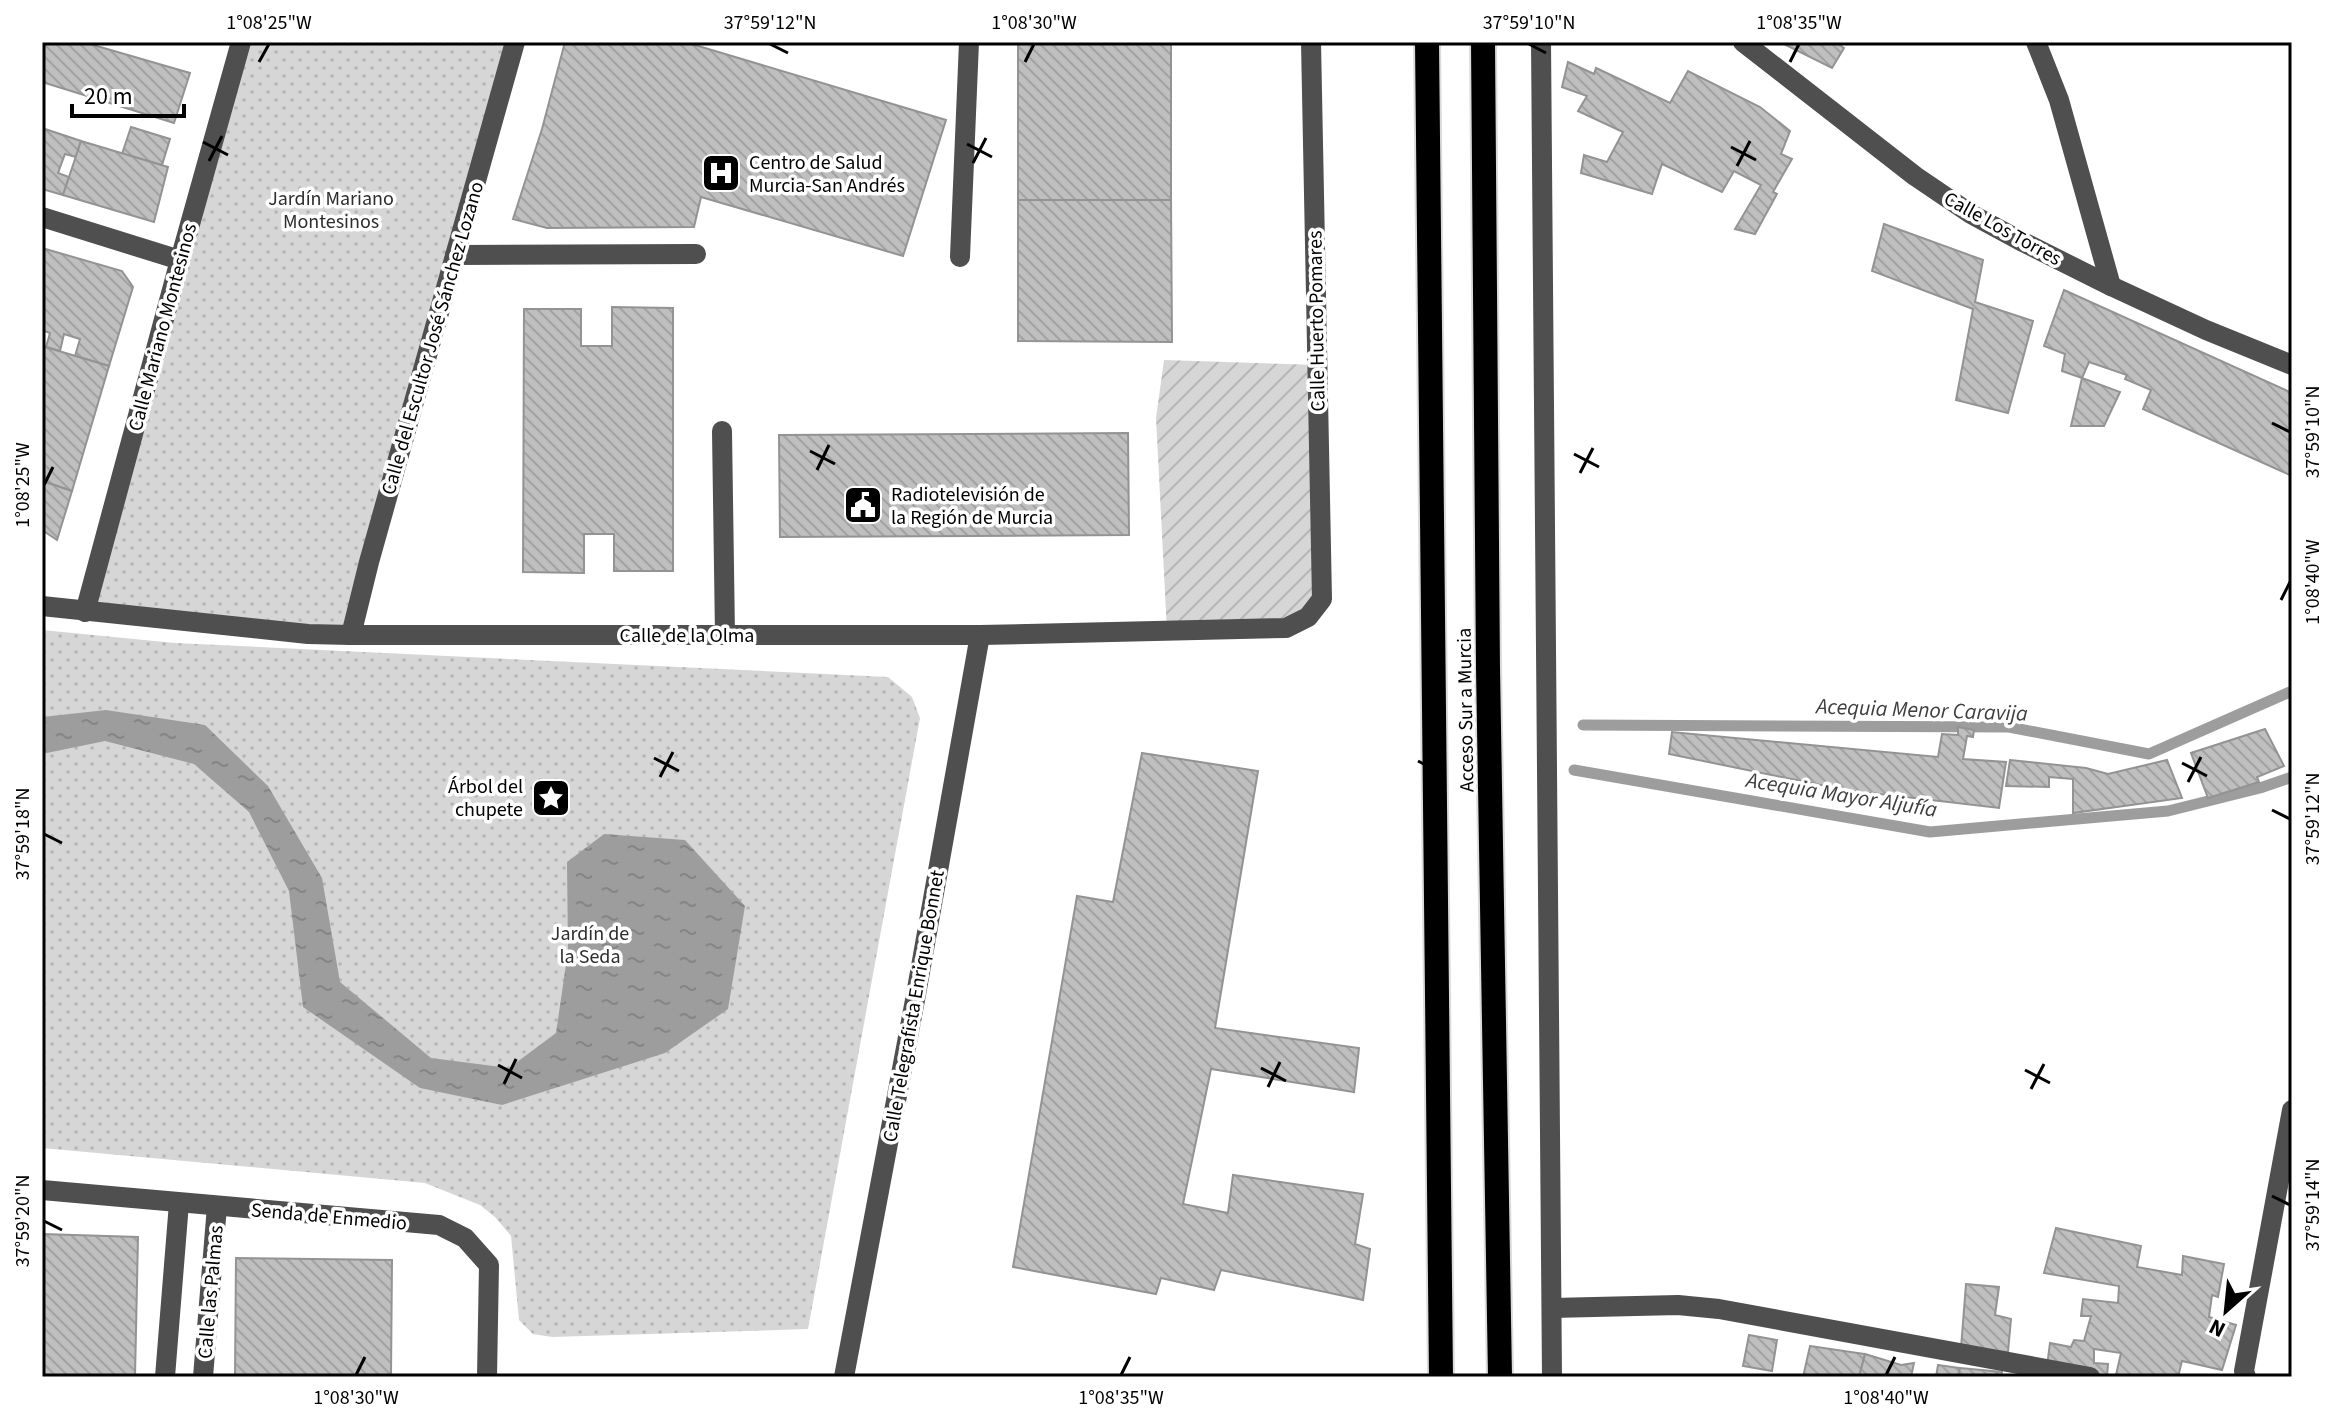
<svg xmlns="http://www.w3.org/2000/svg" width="2334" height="1419" font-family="'Source Sans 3',sans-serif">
  <defs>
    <pattern id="park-dots" width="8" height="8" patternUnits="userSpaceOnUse" patternTransform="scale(2)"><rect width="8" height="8" fill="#d6d6d6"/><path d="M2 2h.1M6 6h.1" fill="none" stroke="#b6b6b6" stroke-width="1.8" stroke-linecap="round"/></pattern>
    <pattern id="garden-furrows" width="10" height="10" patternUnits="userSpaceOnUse" patternTransform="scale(2)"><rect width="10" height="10" fill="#d6d6d6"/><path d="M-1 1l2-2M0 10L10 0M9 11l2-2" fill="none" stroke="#b6b6b6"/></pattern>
    <pattern id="water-ripples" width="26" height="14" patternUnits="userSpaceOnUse" patternTransform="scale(2)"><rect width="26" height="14" fill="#9d9d9d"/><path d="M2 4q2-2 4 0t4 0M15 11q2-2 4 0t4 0" fill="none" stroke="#858585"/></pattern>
    <pattern id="building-back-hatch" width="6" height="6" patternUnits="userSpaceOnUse" patternTransform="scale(2)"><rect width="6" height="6" fill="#bfbfbf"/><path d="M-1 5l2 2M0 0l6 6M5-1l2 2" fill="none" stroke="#a2a2a2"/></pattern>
  </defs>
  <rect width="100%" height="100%" fill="#fff"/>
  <g fill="url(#park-dots)">
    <path d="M241 42H515L351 635 85 612Z"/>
    <path d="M42 630 175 643 888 677 912 697 920 718 808 1329 552 1337 533 1334 519 1320 511 1236 495 1217 480 1205 425 1183 42 1148Z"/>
  </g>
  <path fill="url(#garden-furrows)" d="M1164 360 1317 365 1322 599 1308 617 1167 631 1156 418Z"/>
  <path fill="url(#water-ripples)" d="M106 710 205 725 268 786 322 878 340 982 431 1058 509 1068 556 1033 568 951 567 862 604 834 685 840 745 906 728 1009 665 1053 502 1105 420 1088 303 1007 289 891 249 812 194 764 105 741 42 754V717Z"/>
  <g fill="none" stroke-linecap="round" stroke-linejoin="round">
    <g stroke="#9d9d9d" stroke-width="11">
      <path d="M1583 725 2009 727 2149 754 2292 691"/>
      <path d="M1574 770 1930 832 2168 811 2260 788 2292 777"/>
    </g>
  </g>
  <g fill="url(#building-back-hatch)" stroke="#939393" stroke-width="2">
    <path d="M42 42H83L190 73 174 123 42 82Z"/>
    <path d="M565 42H685L946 120 903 256 701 197 694 227 547 228 513 219 542 129Z"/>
    <rect x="1018" y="42" width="153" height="158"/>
    <path d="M1780 42H1835L1844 48 1832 68Z"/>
    <path d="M1568 62 1594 74 1596 68 1670 103 1688 71 1760 107 1790 131 1781 154 1792 159 1773 192 1777 194 1755 234 1735 229 1761 185 1734 171 1722 192 1662 164 1652 194 1581 173 1584 155 1607 162 1623 132 1578 111 1587 96 1562 87Z"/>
    <path d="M131 127 170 139 162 165 122 154Z"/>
    <path d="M42 128 81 141 76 157 65 154 58 173 69 177 63 195 42 189Z"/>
    <path d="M81 141 168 167 154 222 63 195Z"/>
    <path d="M1018 200H1171L1172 342 1018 341Z"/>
    <path d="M1884 224 1983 260 1975 302 2033 321 2008 413 1956 400 1973 309 1872 271Z"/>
    <path d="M42 248 122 271 133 287 109 366 75 356 80 339 64 334 60 351 46 347 50 333 42 330Z"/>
    <path d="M2064 290 2292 393V476L2143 409 2151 390 2125 379 2127 375 2089 362 2082 378 2062 371 2065 354 2044 346Z"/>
    <path d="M612 307 673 308V571H614V534H584V573L523 572 524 309H581V346H612Z"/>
    <path d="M42 346 109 366 72 491 42 481Z"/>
    <path d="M2082 378 2120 392 2104 426H2071Z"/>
    <path d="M1128 433 1129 535 780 537 779 435Z"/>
    <path d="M42 481 72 491 57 540 42 530Z"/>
    <path d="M1958 727 1974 730 1973 737 1967 736 1963 759 2006 762 1999 808 1845 790 1669 754 1672 732 1938 757 1942 734 1958 735Z"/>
    <path d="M2265 729 2284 766 2257 777 2259 782 2208 798 2191 753Z"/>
    <path d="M1142 753 1258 771 1215 1028 1359 1048 1354 1092 1211 1069 1183 1204 1228 1213 1233 1175 1363 1194 1355 1244 1370 1249 1363 1300 1221 1270 1214 1290 1161 1278 1156 1294 1013 1267 1077 896 1113 902Z"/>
    <path d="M2010 760 2086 768 2108 774 2167 760 2182 798 2073 813V779L2049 777V787L2006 786Z"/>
    <path d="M2056 1228 2141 1246 2137 1267 2182 1275 2183 1256 2224 1264 2218 1297 2212 1295 2209 1317 2236 1325 2222 1370 2182 1361 2178 1377H2127L2116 1375 2121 1353 2094 1349V1363L2108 1364 2107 1376 2047 1366 2050 1343 2071 1347 2074 1340 2084 1341 2091 1316H2081L2083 1299 2118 1303 2119 1286 2044 1273Z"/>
    <path d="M42 1234 138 1237 135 1377H42Z"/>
    <path d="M236 1258 392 1260 391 1377H235Z"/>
    <path d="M1966 1284 1999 1287 1995 1315 2011 1319 2008 1352 1961 1348Z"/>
    <path d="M1749 1335 1777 1340 1772 1371 1743 1366Z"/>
    <path d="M1810 1346 1865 1354 1859 1377H1803Z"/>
    <path d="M1865 1354 1901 1365 1914 1363 1911 1377H1859Z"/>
    <path d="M1938 1365 1960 1368 1958 1377H1936Z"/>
    <path d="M1960 1368 2002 1372 2001 1377H1958Z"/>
  </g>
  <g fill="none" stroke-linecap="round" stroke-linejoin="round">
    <defs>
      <g id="highway">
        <path d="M1427 42 1441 1377"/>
        <path d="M1483 42 1488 668 1500 1377"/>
      </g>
    </defs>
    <use href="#highway" stroke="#dbdbdb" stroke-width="28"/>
    <g stroke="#4f4f4f" stroke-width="20">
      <path d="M1541 42 1552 1377"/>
      <path d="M1743 42 1915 176 1971 214 2019 240 2111 286 2206 330 2292 365"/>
      <path d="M2036 42 2059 100 2111 286"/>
      <path d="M42 217 180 260"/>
      <path d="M455 255 696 254"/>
      <path d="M960 257 969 42"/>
      <path d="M722 431 725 635"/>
      <path d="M42 606 308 634 351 635H980L1286 628 1308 617 1322 599 1311 42"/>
      <path d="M85 612 180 260 241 42"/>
      <path d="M351 635 369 562 515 42"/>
      <path d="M42 1190 439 1225 465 1238 489 1265 487 1377"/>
      <path d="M1552 1308 1678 1305 1719 1309 2090 1377"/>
      <path d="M165 1377 179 1203"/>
      <path d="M203 1377 217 1206"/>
      <path d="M844 1377 915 1000 980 635"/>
      <path d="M2246 1377 2244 1371 2292 1110"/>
    </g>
    <use href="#highway" stroke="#000" stroke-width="24"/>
  </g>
  <path fill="none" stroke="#000" stroke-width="3" d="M770 44 788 53M1529 44 1546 53M259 62 269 44M1025 62 1034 44M1790 62 1799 44M203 142 228 155M967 144 992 157M1731 147 1756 160M209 161 222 136M973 163 986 138M1737 166 1750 141M2272 423 2290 432M810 451 835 464M1574 454 1599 467M817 470 829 445M1580 473 1593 448M44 485 53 467M2281 600 2290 582M654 758 679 771M1418 761 1443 774M2182 763 2207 776M660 777 673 752M1424 780 1437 755M2188 782 2201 757M2272 810 2290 819M44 834 62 843M498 1065 522 1078M1261 1068 1286 1081M2025 1070 2050 1083M504 1084 516 1059M1268 1087 1280 1062M2031 1089 2044 1064M2272 1196 2290 1205M44 1221 62 1230M356 1375 365 1357M1121 1375 1130 1357M1886 1375 1895 1357"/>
  <defs>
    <symbol id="hospital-square" viewBox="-11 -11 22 22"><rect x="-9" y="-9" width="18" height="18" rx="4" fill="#000" stroke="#fff"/><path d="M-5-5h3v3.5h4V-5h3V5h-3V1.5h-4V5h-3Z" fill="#fff"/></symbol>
    <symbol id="civic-square" viewBox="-11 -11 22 22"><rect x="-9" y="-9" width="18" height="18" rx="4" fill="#000" stroke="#fff"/><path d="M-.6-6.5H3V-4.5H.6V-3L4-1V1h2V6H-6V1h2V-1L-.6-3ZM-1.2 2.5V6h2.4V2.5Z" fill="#fff"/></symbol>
    <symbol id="sight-square" viewBox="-11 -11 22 22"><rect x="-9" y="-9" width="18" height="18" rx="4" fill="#000" stroke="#fff"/><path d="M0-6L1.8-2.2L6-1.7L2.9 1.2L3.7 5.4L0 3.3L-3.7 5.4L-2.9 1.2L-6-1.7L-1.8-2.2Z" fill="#fff"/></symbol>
  </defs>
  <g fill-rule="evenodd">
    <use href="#hospital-square" x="699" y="151" width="44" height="44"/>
    <use href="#civic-square" x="841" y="483" width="44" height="44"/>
    <use href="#sight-square" x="529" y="776" width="44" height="44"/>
  </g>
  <g text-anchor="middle" stroke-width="7" stroke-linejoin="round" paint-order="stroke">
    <g font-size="20" fill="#000" stroke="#fff" text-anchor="start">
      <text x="749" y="169">Centro de Salud<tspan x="749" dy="23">Murcia-San Andrés</tspan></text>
      <text x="891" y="501">Radiotelevisión de<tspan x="891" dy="23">la Región de Murcia</tspan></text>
      <text x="523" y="793" text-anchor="end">Árbol del<tspan x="523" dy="23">chupete</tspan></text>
    </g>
    <g font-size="20" fill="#2d2d2d" stroke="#fff">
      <text x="331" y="205">Jardín Mariano<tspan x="331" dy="23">Montesinos</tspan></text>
      <text x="590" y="940">Jardín de<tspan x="590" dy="23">la Seda</tspan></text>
    </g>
    <g font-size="20" fill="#000" stroke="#fff">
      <text transform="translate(2003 228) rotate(29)" y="7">Calle Los Torres</text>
      <text transform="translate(1316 321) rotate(-91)" y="7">Calle Huerto Pomares</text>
      <text transform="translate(162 327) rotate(-75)" y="7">Calle Mariano Montesinos</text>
      <text transform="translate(432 338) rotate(-74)" y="7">Calle del Escultor José Sánchez Lozano</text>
      <text x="687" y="642">Calle de la Olma</text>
      <text transform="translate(1465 710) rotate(-91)" y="7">Acceso Sur a Murcia</text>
      <text transform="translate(913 1006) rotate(-80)" y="7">Calle Telegrafista Enrique Bonnet</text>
      <text transform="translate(329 1216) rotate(5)" y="7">Senda de Enmedio</text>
      <text transform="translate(210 1292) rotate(-85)" y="7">Calle las Palmas</text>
    </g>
    <g font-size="22" font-style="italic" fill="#3e3e3e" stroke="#fff">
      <text transform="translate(1922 709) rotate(2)" y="8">Acequia Menor Caravija</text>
      <text transform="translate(1842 794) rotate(9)" y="8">Acequia Mayor Aljufía</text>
    </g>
  </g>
  <rect width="2334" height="1419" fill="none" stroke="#ffffff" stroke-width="88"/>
  <g transform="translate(2226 1311) rotate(207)" stroke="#ffffff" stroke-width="6" paint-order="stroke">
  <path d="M0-6L14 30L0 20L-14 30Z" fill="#000000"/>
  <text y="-12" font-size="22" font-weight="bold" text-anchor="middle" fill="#000000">N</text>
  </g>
  <path d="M72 104v12h112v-12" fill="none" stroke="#000000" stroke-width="4"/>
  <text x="84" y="104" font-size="24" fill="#000000" stroke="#ffffff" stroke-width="6" paint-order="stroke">20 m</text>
  <rect x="44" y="44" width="2246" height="1331" fill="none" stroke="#000" stroke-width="3"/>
  <g font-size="20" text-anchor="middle" fill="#000">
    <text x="269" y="29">1°08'25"W</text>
    <text x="770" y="29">37°59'12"N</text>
    <text x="1034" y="29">1°08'30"W</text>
    <text x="1529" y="29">37°59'10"N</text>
    <text x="1799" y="29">1°08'35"W</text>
    <text transform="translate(2312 432) rotate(-90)" y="7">37°59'10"N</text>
    <text transform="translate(22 485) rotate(-90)" y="7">1°08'25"W</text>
    <text transform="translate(2312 582) rotate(-90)" y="7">1°08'40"W</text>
    <text transform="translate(2312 819) rotate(-90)" y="7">37°59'12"N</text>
    <text transform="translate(22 834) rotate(-90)" y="7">37°59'18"N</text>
    <text transform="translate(2312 1205) rotate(-90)" y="7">37°59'14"N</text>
    <text transform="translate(22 1221) rotate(-90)" y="7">37°59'20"N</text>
    <text x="356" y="1404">1°08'30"W</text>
    <text x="1121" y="1404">1°08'35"W</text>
    <text x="1886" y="1404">1°08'40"W</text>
  </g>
</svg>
